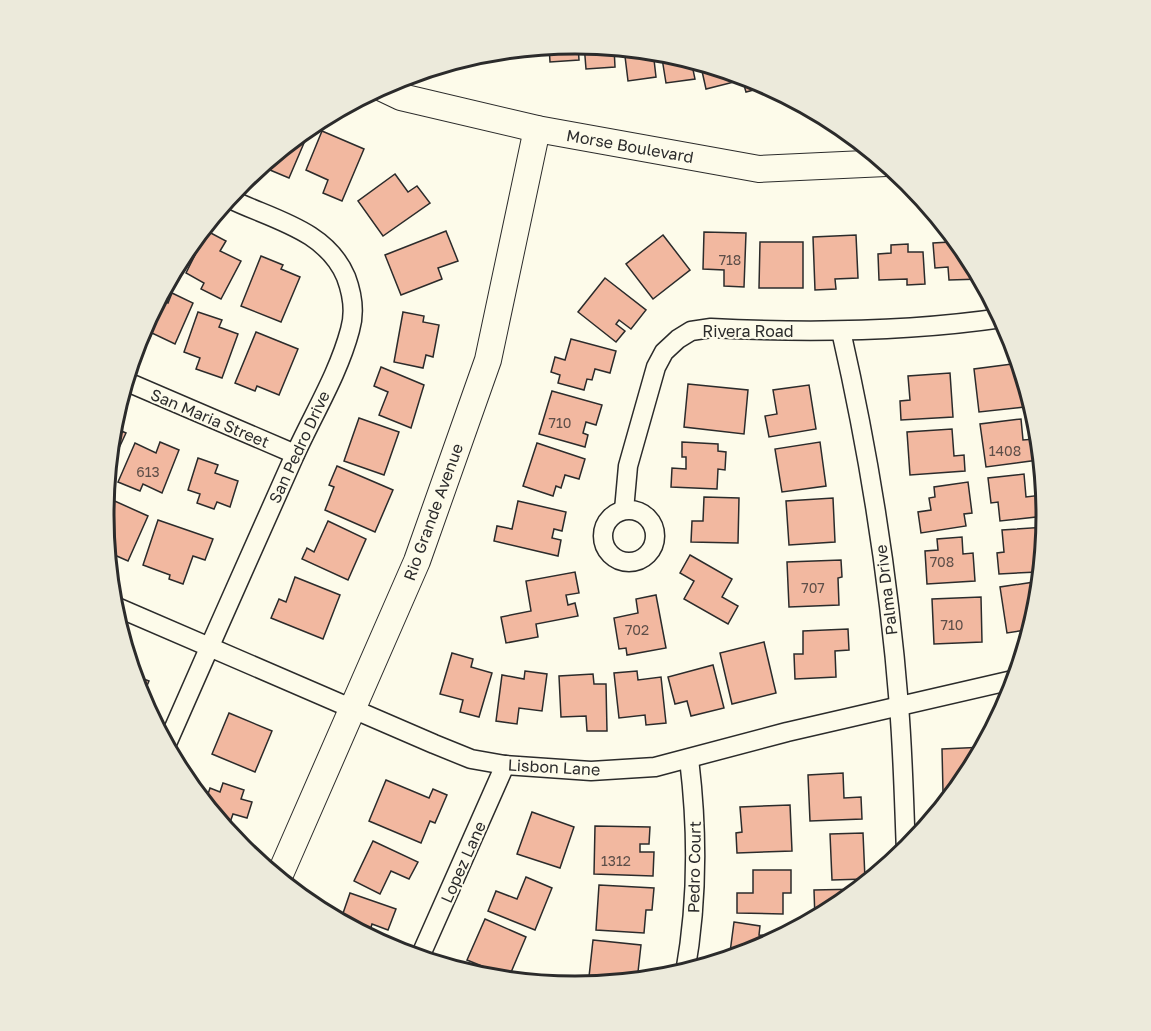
<svg xmlns="http://www.w3.org/2000/svg" width="1151" height="1031" font-family="'Golos Text',sans-serif">
  <rect width="100%" height="100%" fill="#fdfbea"/>
  <g fill="#f2b8a0" stroke="#2b2b2b" stroke-width="1.5">
    <path d="M578 44 579 60 550 62 549 46Z"/>
    <path d="M584 44 614 47 615 67 586 69Z"/>
    <path d="M541 47V50L512 51V50Z"/>
    <path d="M624 48 653 51 656 77 628 81Z"/>
    <path d="M661 52 691 60 695 79 666 83Z"/>
    <path d="M700 62 731 72 734 82 706 89Z"/>
    <path d="M741 75 756 80 769 86 746 92Z"/>
    <path d="M307 128 310 129 289 178 270 170 274 160 271 158Z"/>
    <path d="M322 131 364 149 342 201 323 193 328 180 306 170Z"/>
    <path d="M395 174 408 192 417 186 430 203 383 236 358 201Z"/>
    <path d="M207 231 226 241 220 251 241 261 221 299 201 289 204 283 186 273Z"/>
    <path d="M446 231 458 261 438 268 442 279 401 295 385 255Z"/>
    <path d="M704 232 746 233 744 287 724 286V270L703 269Z"/>
    <path d="M949 234 968 254 981 279 949 280 948 267 935 268 933 243 950 242Z"/>
    <path d="M663 235 690 270 653 299 626 264Z"/>
    <path d="M856 235 858 278 835 279 836 289 815 290 813 237Z"/>
    <path d="M760 242H803V288H759Z"/>
    <path d="M908 244V252H923L925 284 907 285V279L879 280 878 254 891 253V245Z"/>
    <path d="M261 256 283 265 281 269 300 277 281 322 241 306Z"/>
    <path d="M605 278 646 310 631 329 619 320 616 324 625 331 616 342 578 312Z"/>
    <path d="M172 293 193 303 175 344 152 333 148 342 139 338 159 299 168 303Z"/>
    <path d="M198 312 222 320 219 327 238 334 222 378 196 369 200 358 184 352Z"/>
    <path d="M403 312 424 316 423 322 439 325 433 357 426 355 423 368 394 362Z"/>
    <path d="M256 332 298 349 279 395 257 386 255 391 235 383Z"/>
    <path d="M571 339 616 351 610 373 595 369 592 380 587 379 584 390 558 383 560 375 551 372 555 357 565 360Z"/>
    <path d="M1019 363 1024 407 979 412 974 369Z"/>
    <path d="M381 367 424 385 411 428 379 415 388 392 374 386Z"/>
    <path d="M950 373 953 417 901 420 900 401 910 400 908 376Z"/>
    <path d="M688 384 748 390 744 434 684 427Z"/>
    <path d="M809 385 816 429 769 437 765 416 777 414 773 390Z"/>
    <path d="M552 391 602 405 596 425 586 422 583 433 588 435 585 447 539 434Z"/>
    <path d="M359 418 399 432 384 475 344 461Z"/>
    <path d="M1021 419 1023 440 1035 439 1038 460 986 467 980 424Z"/>
    <path d="M112 427 126 433 113 461 109 459Z"/>
    <path d="M952 429 954 456 964 455 965 471 910 475 907 432Z"/>
    <path d="M160 442 179 450 162 493 143 484 140 491 118 482 135 443 156 453Z"/>
    <path d="M682 442 718 444V451L726 452 725 470 718 469 717 489 671 487 672 468 686 469V457H682Z"/>
    <path d="M820 442 826 486 782 492 775 449Z"/>
    <path d="M537 443 585 459 579 479 565 475 561 488 556 486 553 496 523 486Z"/>
    <path d="M198 458 218 465 215 473 238 481 230 507 217 502 214 509 197 503 200 494 188 490Z"/>
    <path d="M337 466 393 490 375 532 325 510 334 487 329 485Z"/>
    <path d="M1024 474 1026 497 1042 495 1045 516 1000 521 998 502 991 503 988 478Z"/>
    <path d="M968 482 972 513 964 514 966 526 921 533 918 512 931 510 929 498 935 497 934 487Z"/>
    <path d="M704 497 739 498 738 543 691 542 692 521H703Z"/>
    <path d="M108 498 148 516 128 561 110 553 115 542 106 537 104 515Z"/>
    <path d="M833 498 835 542 789 545 786 501Z"/>
    <path d="M518 501 566 512 562 531 554 529 552 538 561 540 558 556 494 541 497 526 512 529Z"/>
    <path d="M158 520 213 539 205 560 193 556 183 584 169 579 170 575 143 565Z"/>
    <path d="M328 521 366 539 348 580 302 559 307 548 314 552Z"/>
    <path d="M1046 527 1044 547 1035 548 1037 572 999 574 997 553 1004 552 1002 530Z"/>
    <path d="M962 537 963 554 973 553 975 581 927 584 925 551 938 550 937 539Z"/>
    <path d="M690 555 732 579 722 597 738 606 728 624 684 599 694 581 680 573Z"/>
    <path d="M841 560 842 577 838 578 839 605 789 607 787 562Z"/>
    <path d="M575 572 579 593 566 595 568 605 575 603 578 616 536 624 538 637 506 643 501 617 531 611 526 581Z"/>
    <path d="M295 577 340 595 323 639 271 618 279 599 286 602Z"/>
    <path d="M1041 581 1038 608 1032 629 1007 633 1000 587Z"/>
    <path d="M656 595 666 648 627 655 626 648 619 649 614 618 638 613 636 599Z"/>
    <path d="M981 597 982 642 934 644 932 599Z"/>
    <path d="M848 629 849 650 835 651 836 677 795 679 794 654H803V631Z"/>
    <path d="M764 642 776 693 732 704 720 653Z"/>
    <path d="M452 653 473 659 471 667 492 673 479 717 460 712 463 700 440 694Z"/>
    <path d="M127 654 135 657 131 668Z"/>
    <path d="M713 665 724 708 691 716 687 701 675 704 668 677Z"/>
    <path d="M525 671 547 674 542 711 519 708 517 724 496 721 502 675 524 679Z"/>
    <path d="M637 671 638 680 661 677 666 723 646 725 645 715 619 718 614 673Z"/>
    <path d="M593 674 594 684H606L607 731H587L586 716 561 717 559 676Z"/>
    <path d="M133 675 149 681 141 700 139 696Z"/>
    <path d="M229 713 272 731 255 772 212 754Z"/>
    <path d="M985 747 968 778 957 792H943L942 749Z"/>
    <path d="M843 773 844 798 861 797 862 819 810 821 808 775Z"/>
    <path d="M386 780 429 798 433 789 447 795 435 823 430 821 421 843 369 821Z"/>
    <path d="M223 783 244 790 241 799 252 802 247 818 233 814 227 831 200 798 206 800 210 788 220 792Z"/>
    <path d="M790 805 792 851 737 853 736 833 742 832 740 807Z"/>
    <path d="M532 812 574 827 560 868 517 854Z"/>
    <path d="M595 826 650 827 649 844H640V852H654L653 876 594 874Z"/>
    <path d="M863 833 865 879 832 880 830 834Z"/>
    <path d="M373 841 418 862 409 879 391 871 380 894 354 881Z"/>
    <path d="M753 870H791V893H783V914L737 913V893H753Z"/>
    <path d="M526 877 552 888 535 930 488 911 496 891 517 899Z"/>
    <path d="M599 885 654 888 652 910H646L644 933 596 930Z"/>
    <path d="M861 889 837 908 815 920 814 890Z"/>
    <path d="M350 893 396 909 388 930 372 924 368 937 340 922Z"/>
    <path d="M485 919 526 937 509 977 467 960Z"/>
    <path d="M734 922 760 926 759 935 769 936 767 946 729 960Z"/>
    <path d="M593 940 641 945 637 981 588 986Z"/>
  </g>
  <g fill="none" stroke-linecap="round" stroke-linejoin="round">
    <defs>
      <g id="street">
        <path d="M841 331C869 454 889 579 899 706 903 754 904 803 906 852"/>
        <path d="M125 381 295 454"/>
        <circle cx="629" cy="536" r="26"/>
        <path d="M624 510 628 466 656 367 664 352 678 339 691 331 711 328C808 333 906 332 1002 318"/>
        <path d="M112 605 434 744 471 759 505 765 591 771 655 767 787 732 1017 679"/>
        <path d="M166 746C208 650 250 555 293 459 312 416 338 375 350 330 355 313 352 293 346 277 326 229 270 219 228 198"/>
        <path d="M419 959 505 765"/>
        <path d="M685 973C698 901 698 832 689 759"/>
      </g>
      <g id="secondary">
        <path d="M380 87 401 97 537 129 759 169 886 163"/>
        <path d="M278 879 417 561 488 360 537 129"/>
      </g>
    </defs>
    <use href="#street" stroke="#2b2b2b" stroke-width="21"/>
    <use href="#secondary" stroke="#2b2b2b" stroke-width="28"/>
    <use href="#street" stroke="#fdfbea" stroke-width="18"/>
    <use href="#secondary" stroke="#fdfbea" stroke-width="26"/>
  </g>
  <g text-anchor="middle" stroke-width="4.5" stroke-linejoin="round" paint-order="stroke">
    <g font-size="14" fill="#5d4e48">
      <text x="730" y="265">718</text>
      <text x="560" y="428">710</text>
      <text x="1005" y="456">1408</text>
      <text x="148" y="477">613</text>
      <text x="942" y="567">708</text>
      <text x="813" y="593">707</text>
      <text x="952" y="630">710</text>
      <text x="637" y="635">702</text>
      <text x="616" y="866">1312</text>
    </g>
    <g font-size="16" fill="#2b2b2b" stroke="#fdfbea">
      <text transform="translate(630 146) rotate(10)" y="6">Morse Boulevard</text>
      <text x="748" y="337">Rivera Road</text>
      <text transform="translate(210 418) rotate(23)" y="6">San Maria Street</text>
      <text transform="translate(299 447) rotate(-65)" y="6">San Pedro Drive</text>
      <text transform="translate(433 512) rotate(-70)" y="6">Rio Grande Avenue</text>
      <text transform="translate(886 590) rotate(-97)" y="6">Palma Drive</text>
      <text transform="translate(554 767) rotate(3)" y="6">Lisbon Lane</text>
      <text transform="translate(463 862) rotate(-66)" y="6">Lopez Lane</text>
      <text transform="translate(694 867) rotate(-89)" y="6">Pedro Court</text>
    </g>
  </g>
  <path d="M0 0H1151V1031H0ZM114 515a461 461 0 1 1 922 0a461 461 0 1 1-922 0Z" fill="#eceadb" fill-rule="evenodd"/>
  <path fill="none" stroke="#2b2b2b" stroke-width="3" d="M114 515a461 461 0 1 1 922 0a461 461 0 1 1-922 0Z"/>
</svg>
